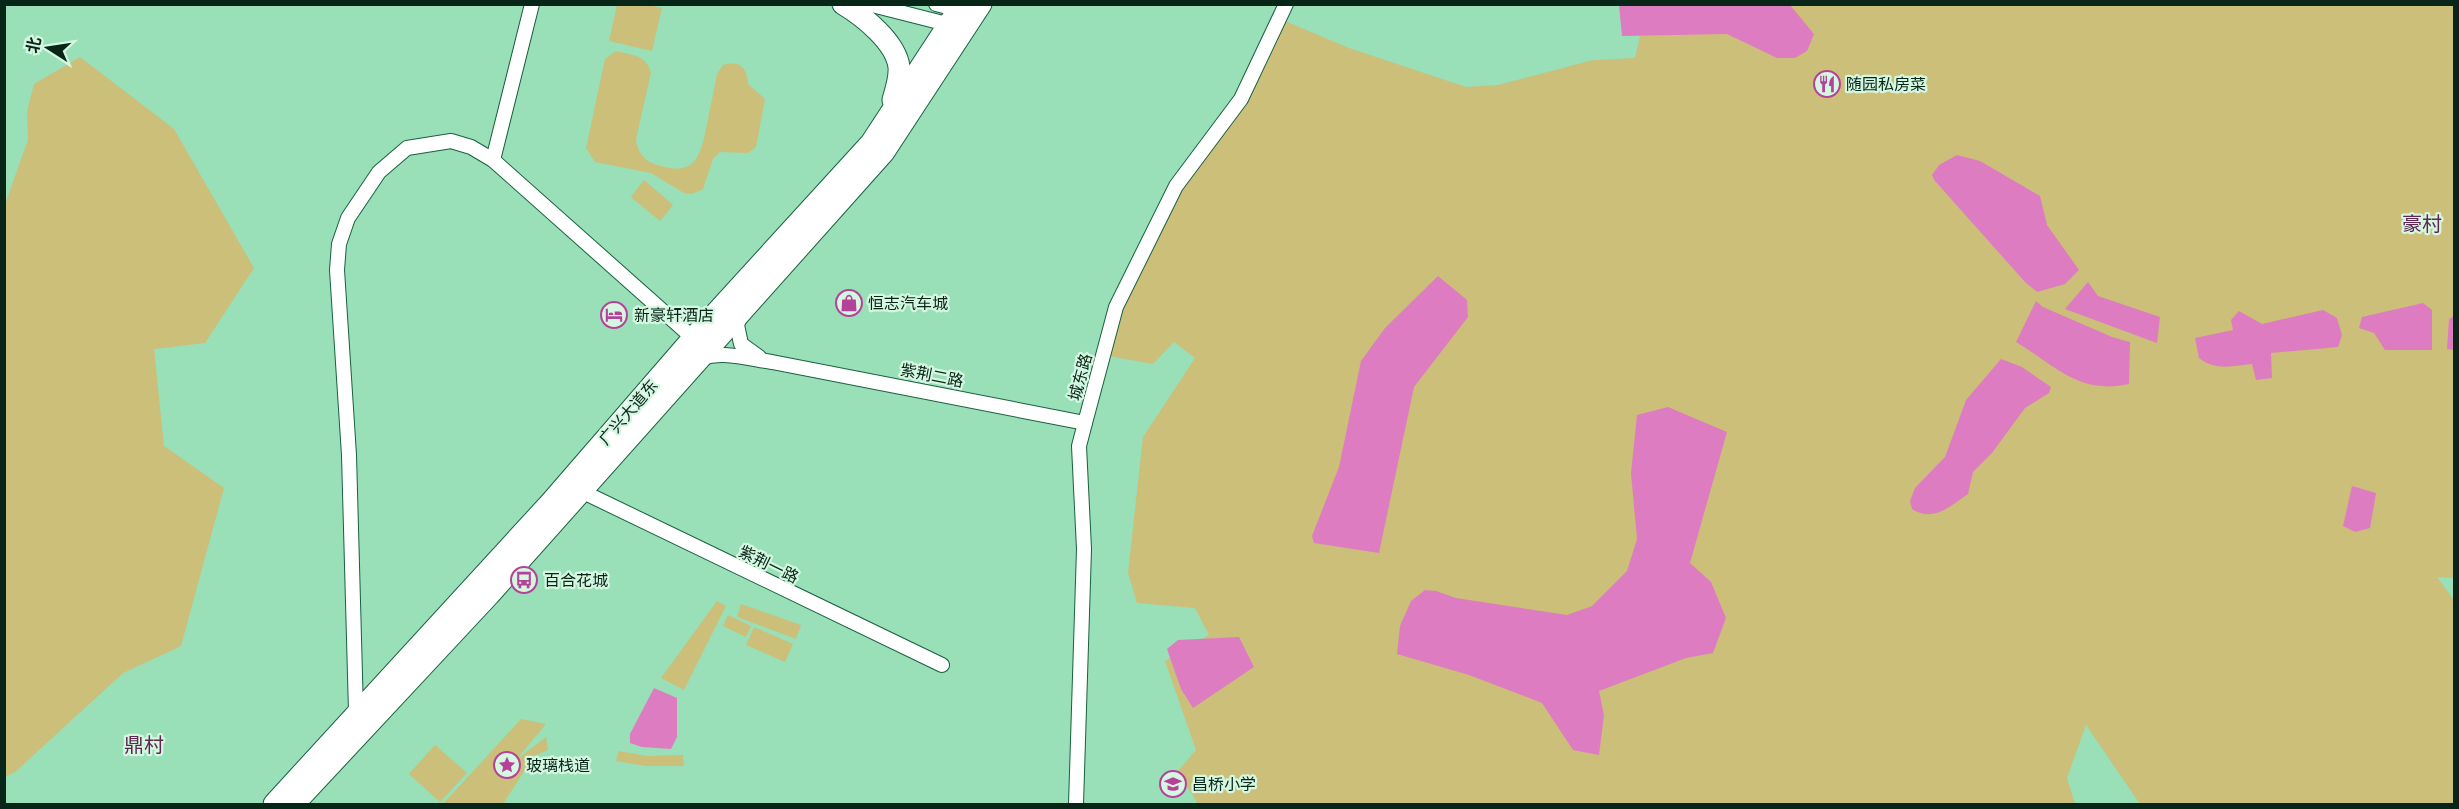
<svg xmlns="http://www.w3.org/2000/svg" width="2459" height="809" font-family="'Sofia Sans Condensed','Noto Sans SC',sans-serif">
  <rect width="100%" height="100%" fill="#99dfb7"/>
  <g fill="#ccbf79">
    <path d="M617 5H648L662 8 652 51 609 41Z"/>
    <path d="M1647 5H2454V578L2437 577 2454 600V804H2140L2086 725 2067 778 2075 804H1198L1178 771 1196 750 1165 661 1209 635 1195 608 1137 603 1128 573 1143 437 1195 358 1174 342 1153 364 1103 355 1116 307 1176 186 1241 99 1280 19 1349 48 1466 87 1498 85 1593 60 1635 58Z"/>
    <path d="M616 51C632 55 647 55 651 73L636 139C637 150 643 160 654 164 695 178 700 159 707 124 710 108 714 91 717 74L723 65C739 60 747 67 748 84L765 99 756 147 748 153 720 152 713 159 703 189 692 194 684 193 651 173 595 162 586 148 605 59Z"/>
    <path d="M80 57 174 129 254 268 205 343 154 349 164 446 224 488 181 646 123 673 15 772 5 777V204L28 140 27 111 34 84Z"/>
    <path d="M644 180 673 205 660 221 631 197Z"/>
    <path d="M717 601 726 606 684 690 661 678Z"/>
    <path d="M741 604 801 625 796 639 737 617Z"/>
    <path d="M728 615 751 626 746 637 723 626Z"/>
    <path d="M754 627 793 644 785 662 746 645Z"/>
    <path d="M521 719 546 724 516 760 546 737 548 750 534 756 503 804H443Z"/>
    <path d="M435 745 467 773 440 802 409 774Z"/>
    <path d="M619 751 647 756 683 755 684 766H646L616 761Z"/>
  </g>
  <g fill="#de7cc2">
    <path d="M1619 5H1790L1814 34 1807 51 1795 58H1777L1727 34 1622 36Z"/>
    <path d="M1957 155 1980 161 2040 196 2047 225 2079 270 2065 284 2037 292 2025 282 1935 181 1932 175 1939 165Z"/>
    <path d="M1438 276 1467 300 1468 317 1414 387 1379 553 1314 543 1312 536 1339 467 1361 361 1385 328Z"/>
    <path d="M2088 282 2098 296 2160 317 2157 343 2065 309Z"/>
    <path d="M2036 301 2043 307 2112 337 2130 342 2129 384C2078 395 2056 366 2016 342Z"/>
    <path d="M2423 303 2432 310V350H2385L2374 333 2359 328 2362 317Z"/>
    <path d="M2323 310 2337 318 2342 335 2338 347 2271 353 2272 378 2256 380 2252 364C2233 366 2215 371 2199 358L2195 338 2233 330 2231 320 2239 311 2262 324Z"/>
    <path d="M2454 316V350L2447 349 2449 319Z"/>
    <path d="M2001 359 2022 367 2051 387 2049 393 2025 408 1992 453 1973 472 1968 494C1950 506 1934 523 1912 509L1910 501 1915 488 1945 457 1966 400Z"/>
    <path d="M1668 407 1727 432 1690 563 1711 582 1726 618 1713 653 1686 658 1599 691 1604 715 1599 755 1573 750 1542 703 1469 675 1397 654 1400 626 1411 601 1425 590 1436 591 1456 598 1567 615 1592 606 1627 571 1637 539 1631 473 1637 415Z"/>
    <path d="M2352 486 2376 493 2370 528 2355 532 2343 526Z"/>
    <path d="M1239 637 1254 667 1193 708 1181 689 1167 649 1178 640Z"/>
    <path d="M654 688 677 698V737L671 749 642 747 630 743V734Z"/>
  </g>
  <g fill="none" stroke-linecap="round" stroke-linejoin="round">
    <defs>
      <g id="minor">
        <path d="M868 4 951 25"/>
        <path d="M936 4 959 10"/>
        <path d="M493 160 532 4"/>
        <path d="M741 315 737 325 741 344 759 357"/>
        <path d="M701 359C722 350 750 359 772 362L1085 423"/>
        <path d="M581 491 942 665"/>
        <path d="M356 712 349 455 337 270 339 244 348 218 379 172 407 148 451 141 471 147 493 160 693 338"/>
        <path d="M1076 804 1084 549 1079 446 1085 423 1116 307 1176 186 1241 99 1286 4"/>
      </g>
      <g id="highway">
        <path d="M843 4C863 16 896 42 899 67 900 78 896 89 893 100"/>
        <path d="M274 804 551 502 693 338 871 143 962 4"/>
        <path d="M294 804 489 595 884 152 981 4"/>
      </g>
    </defs>
    <use href="#minor" stroke="#18613f" stroke-width="16"/>
    <use href="#highway" stroke="#18613f" stroke-width="23"/>
    <use href="#minor" stroke="#fff" stroke-width="14"/>
    <use href="#highway" stroke="#fff" stroke-width="21"/>
  </g>
  <defs>
    <symbol id="restaurant-ring" viewBox="-11 -11 22 22"><circle r="9.5" fill="#d5f7e2" stroke="#b64199" stroke-width="1.5"/><path d="M-5-6h1v4h1v-4h1v4h1v-4h1v5L-1.5 .5V6h-2V.5L-5-1ZM5-6V6H3V1.5H1.5Q1.5-4 5-6Z" fill="#b64199"/></symbol>
    <symbol id="shop-ring" viewBox="-11 -11 22 22"><circle r="9.5" fill="#d5f7e2" stroke="#b64199" stroke-width="1.5"/><path d="M-5-2.5h2.3a2.7 3.5 0 0 1 5.4 0H5L5.5 6h-11ZM-1.5-2.5h3a1.5 2.3 0 0 0-3 0Z" fill="#b64199"/></symbol>
    <symbol id="hotel-ring" viewBox="-11 -11 22 22"><circle r="9.5" fill="#d5f7e2" stroke="#b64199" stroke-width="1.5"/><path d="M-6-4.5h1.5V1H6V5H4.5V3h-9V5H-6ZM-4 0a1.8 1.8 0 1 1 3.6 0ZM.5 0V-2.5h3Q6-2.5 6 0Z" fill="#b64199"/></symbol>
    <symbol id="bus-ring" viewBox="-11 -11 22 22"><circle r="9.5" fill="#d5f7e2" stroke="#b64199" stroke-width="1.5"/><path d="M-5-6H5V4H4V6H2V4H-2V6H-4V4H-5ZM-3.5-4V0h7V-4ZM-3.5 1.2v1.5H-2V1.2ZM2 1.2v1.5H3.5V1.2Z" fill="#b64199"/></symbol>
    <symbol id="sight-ring" viewBox="-11 -11 22 22"><circle r="9.5" fill="#d5f7e2" stroke="#b64199" stroke-width="1.5"/><path d="M0-6L1.8-2.2L6-1.7L2.9 1.2L3.7 5.4L0 3.3L-3.7 5.4L-2.9 1.2L-6-1.7L-1.8-2.2Z" fill="#b64199"/></symbol>
    <symbol id="school-ring" viewBox="-11 -11 22 22"><circle r="9.5" fill="#d5f7e2" stroke="#b64199" stroke-width="1.5"/><path d="M0-5L7-2L0 1L-7-2ZM-4 1L0 2.5L4 1V4Q0 6-4 4Z" fill="#b64199"/></symbol>
  </defs>
  <g fill-rule="evenodd">
    <use href="#restaurant-ring" x="1812" y="69" width="30" height="30"/>
    <use href="#shop-ring" x="834" y="288" width="30" height="30"/>
    <use href="#hotel-ring" x="599" y="300" width="30" height="30"/>
    <use href="#bus-ring" x="509" y="565" width="30" height="30"/>
    <use href="#sight-ring" x="492" y="750" width="30" height="30"/>
    <use href="#school-ring" x="1158" y="769" width="30" height="30"/>
  </g>
  <g text-anchor="middle" stroke-width="4.5" stroke-linejoin="round" paint-order="stroke">
    <g font-size="16" fill="#082617" stroke="#d5f7e2" text-anchor="start">
      <text x="1846" y="90">随园私房菜</text>
      <text x="868" y="309">恒志汽车城</text>
      <text x="634" y="321">新豪轩酒店</text>
      <text x="544" y="586">百合花城</text>
      <text x="526" y="771">玻璃栈道</text>
      <text x="1192" y="790">昌桥小学</text>
    </g>
    <g font-size="16" fill="#082617" stroke="#d5f7e2">
      <text transform="translate(932 375) rotate(11)" y="6">紫荆二路</text>
      <text transform="translate(1080 377) rotate(-75)" y="6">城东路</text>
      <text transform="translate(628 412) rotate(-49)" y="6">广兴大道东</text>
      <text transform="translate(769 564) rotate(26)" y="6">紫荆一路</text>
    </g>
    <g font-size="20" fill="#602751" stroke="#d5f7e2">
      <text x="2422" y="231">豪村</text>
      <text x="144" y="752">鼎村</text>
    </g>
  </g>
  <rect width="2459" height="809" fill="none" stroke="#082617" stroke-width="12"/>
  <g transform="translate(48 48) rotate(282)" stroke="#d5f7e2" stroke-width="4.5" paint-order="stroke">
  <path d="M0-4.5L10 22L0 15L-10 22Z" fill="#082617"/>
  <text y="-9" font-size="16" font-weight="bold" text-anchor="middle" fill="#082617">北</text>
  </g>
</svg>
